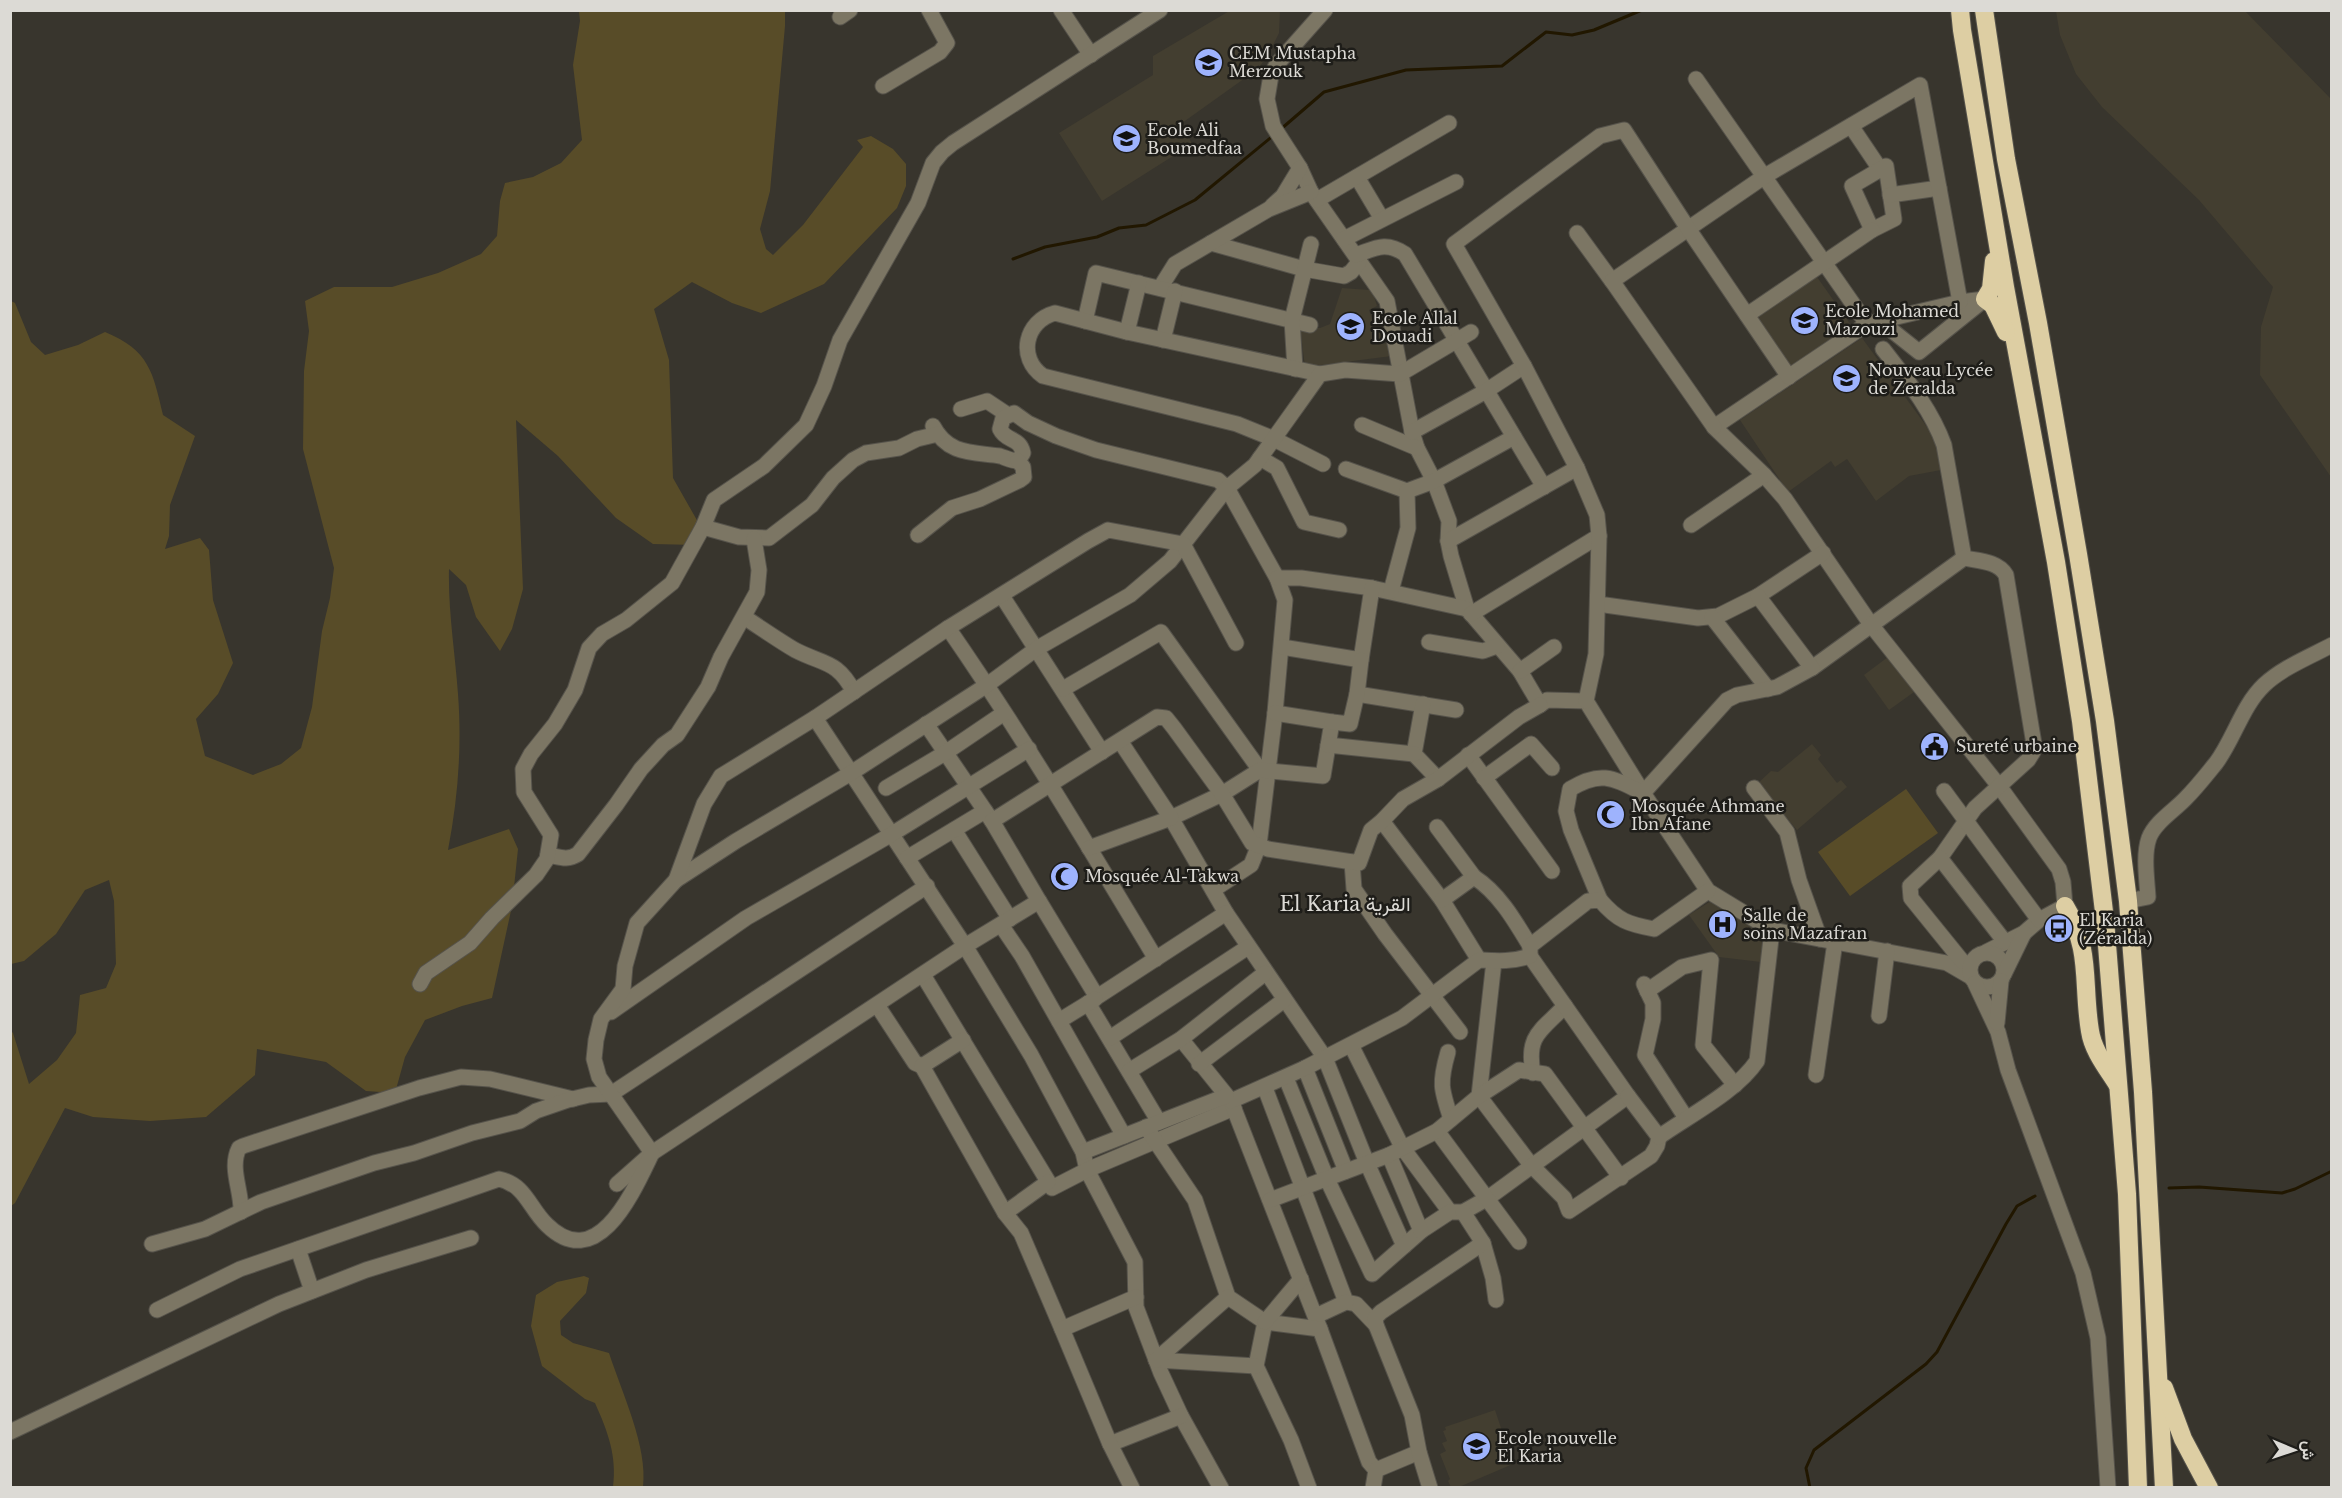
<svg xmlns="http://www.w3.org/2000/svg" width="2342" height="1498" font-family="'Libre Baskerville',Vazirmatn,serif">
  <rect width="100%" height="100%" fill="#38352d"/>
  <g fill="#433e30">
    <path d="M1231 10 1280 11 1279 33 1270 51 1259 68 1182 123 1192 144 1102 201 1059 133 1153 75V56Z"/>
    <path d="M2056 11H2245L2331 99V477L2260 375 2261 327 2273 287 2199 200 2102 107 2076 74 2060 35Z"/>
    <path d="M1817 277 1851 325 1796 365H1790L1786 361 1757 315Z"/>
    <path d="M1342 288 1369 290 1373 293 1377 306 1369 310 1373 322H1380L1382 344 1391 343 1392 356 1305 367 1300 327 1320 328 1330 324Z"/>
    <path d="M1862 338 1938 442 1941 470 1909 476 1876 501 1847 459 1835 467 1831 461 1788 492 1740 420Z"/>
    <path d="M1888 657 1914 692 1889 710 1864 675Z"/>
    <path d="M1812 744 1821 755 1818 759 1837 783 1841 780 1847 787 1797 830 1757 784 1771 771 1778 772Z"/>
    <path d="M1711 901 1764 934 1761 962 1719 957 1689 915Z"/>
    <path d="M1495 1410 1513 1464 1459 1487H1451L1448 1481 1450 1479 1440 1454 1446 1451 1442 1443 1447 1441 1443 1431 1446 1430 1445 1427Z"/>
  </g>
  <g fill="#584c28">
    <path d="M579 11H785V26L770 191 760 229 766 249 773 255 803 225 863 147 857 140 871 136 893 149 906 164V186L897 208 824 284 761 313 732 303 692 282 654 309 669 360 673 478 698 522 697 545 653 544 616 518 558 456 516 420 523 589 512 629 500 651 476 617 466 585 449 569C448 611 455 652 458 694 462 747 458 798 448 850L509 829 518 849 512 906 492 998 462 1006 425 1020 405 1057 395 1093 366 1091 326 1062 257 1049 255 1075 206 1117 150 1121 93 1117 65 1108 15 1203 11 1206V1031L13 1033 29 1084 57 1060 76 1033 80 995 106 988 116 964 114 901 109 880 85 890 56 934 24 961 11 964V301L15 303 31 342 45 355 78 345 105 332C149 350 153 372 163 415L195 436 170 505 169 536 165 549 200 538 209 550 213 600 233 663 218 694 196 719 205 756 253 775 281 764 301 748 312 707 322 631 330 598 334 568 303 449 304 371 309 331 305 301 334 287H392L438 273 481 254 497 236 500 201 505 183 533 177 561 163 582 140 573 65 580 21Z"/>
    <path d="M1906 789 1938 833 1850 896 1818 852Z"/>
    <path d="M584 1276 589 1278 586 1293 560 1321 561 1335 573 1343 609 1353C622 1393 648 1447 643 1487H613C617 1456 608 1432 595 1403L585 1399 542 1366 531 1326 536 1295 557 1282Z"/>
  </g>
  <g fill="none" stroke-linecap="round" stroke-linejoin="round">
    <g stroke="#211700" stroke-width="3">
      <path d="M1281 129 1324 92 1406 70 1502 66 1546 32 1572 35 1594 30 1642 10"/>
      <path d="M1013 259 1045 247 1097 237 1119 228 1146 225 1195 200 1274 135"/>
      <path d="M2169 1188 2199 1187 2282 1193 2295 1189 2332 1171"/>
      <path d="M1810 1488 1806 1468 1814 1450 1926 1364 1937 1352 2006 1224 2017 1206 2035 1196"/>
    </g>
    <defs>
      <g id="minor">
        <path d="M1061 10 1091 55"/>
        <path d="M1325 10 1277 64 1271 75 1267 99 1273 126 1300 168 1311 192 1387 301 1412 432 1417 448 1434 481 1449 521 1448 541 1451 556 1467 609 1520 671 1540 705 1547 700 1586 701 1643 793 1708 891 1772 930 1947 963 1971 977"/>
        <path d="M840 17 850 10"/>
        <path d="M1696 79 1867 324"/>
        <path d="M883 86 940 52 947 43 929 10"/>
        <path d="M1851 126 1880 169"/>
        <path d="M1886 166 1894 219 1872 230 1852 186Z"/>
        <path d="M1357 177 1382 219"/>
        <path d="M1890 195 1939 188"/>
        <path d="M1317 200 1449 123"/>
        <path d="M1272 206 1283 196 1300 168"/>
        <path d="M1577 233 1612 281"/>
        <path d="M1344 239 1456 182"/>
        <path d="M1211 243 1304 269 1344 276 1351 272 1359 262"/>
        <path d="M1356 255C1376 248 1386 241 1405 254L1544 487"/>
        <path d="M1160 288 1175 264 1269 209 1311 192"/>
        <path d="M1985 299 1960 302 1867 324 1714 427 1764 475 1785 499 1872 626 1999 786 2059 869 2063 882 2065 906 2039 920 2024 933 1986 952"/>
        <path d="M1747 315 1872 230"/>
        <path d="M1085 321 1096 273 1310 325"/>
        <path d="M1880 321 1919 352 1985 299"/>
        <path d="M1127 332 1139 283"/>
        <path d="M1163 340 1175 291"/>
        <path d="M1883 349C1907 380 1931 409 1944 445L1964 558C1979 561 1998 561 2006 575L2034 744 2033 752 2028 760 1975 808 1940 858 1910 886 1911 898 1962 961"/>
        <path d="M1295 369 1292 320 1311 244"/>
        <path d="M1320 374 1127 332 1055 313C1025 321 1017 358 1043 376L1237 424 1274 439 1323 464"/>
        <path d="M961 409 987 401 1008 415"/>
        <path d="M1362 425 1417 448"/>
        <path d="M933 426C948 455 972 452 1000 456 1006 458 1012 461 1018 461L1023 453C1020 437 1006 442 1000 429L1003 418 1014 413 1028 423 1056 436 1096 450 1218 480 1227 488 1277 578 1285 600 1275 713 1259 845 1251 865 1213 890"/>
        <path d="M1714 427 1612 281 1765 176 1920 85 1960 302"/>
        <path d="M1412 432 1486 391 1524 366"/>
        <path d="M1260 458 1277 468 1304 522 1339 530"/>
        <path d="M1346 469 1407 491"/>
        <path d="M1691 525 1764 475"/>
        <path d="M703 527 739 537 769 538 812 505 833 478 853 460 866 453 899 448 917 439 938 434"/>
        <path d="M918 535 952 508 980 499 1020 480 1024 477 1023 467 1018 461"/>
        <path d="M1448 541 1577 468"/>
        <path d="M1277 578H1301L1372 588 1467 609"/>
        <path d="M1391 591 1408 528 1407 491 1434 481 1514 437"/>
        <path d="M1002 596 1102 752"/>
        <path d="M1598 604 1698 618 1718 616 1758 596 1823 553"/>
        <path d="M1471 614 1599 536"/>
        <path d="M744 617C761 628 778 640 795 650 824 665 837 660 854 692"/>
        <path d="M1712 617 1768 689"/>
        <path d="M948 628C1022 735 1089 847 1156 959"/>
        <path d="M1429 642 1483 651 1497 646"/>
        <path d="M1282 647 1361 660 1372 588"/>
        <path d="M1812 668 1964 558"/>
        <path d="M1520 671 1554 647"/>
        <path d="M1063 689 1161 632 1260 770"/>
        <path d="M1357 694 1456 710"/>
        <path d="M1586 701 1596 654 1599 536 1597 515 1577 468 1524 366 1454 244 1600 136 1624 130 1689 230 1789 377"/>
        <path d="M1423 704 1414 754 1438 779"/>
        <path d="M1275 713 1332 722 1323 776 1260 770 1222 794 1171 818 1226 913 1325 1058 1367 1163 1404 1246"/>
        <path d="M815 718 965 946 1031 1055 1083 1152 1087 1170 1135 1262 1136 1307 1161 1373 1181 1416 1221 1488"/>
        <path d="M1332 722 1350 724 1357 694 1361 660"/>
        <path d="M926 724 992 821"/>
        <path d="M1328 745 1414 754"/>
        <path d="M1468 755 1552 871"/>
        <path d="M1484 778 1531 744 1552 768"/>
        <path d="M886 788 945 753 1004 713"/>
        <path d="M1754 788 1787 832 1799 880 1820 939"/>
        <path d="M1944 791 2039 920"/>
        <path d="M1382 821 1442 900 1479 960"/>
        <path d="M1437 827 1474 877 1442 900"/>
        <path d="M954 830 1010 919"/>
        <path d="M1089 848 1171 818 1120 741"/>
        <path d="M548 855C560 857 567 861 578 854L616 805 641 769 663 745 677 735 708 687 721 657 757 592 759 570 754 539"/>
        <path d="M907 858 985 811"/>
        <path d="M1940 858 2005 942"/>
        <path d="M1352 862 1354 889 1385 934 1460 1032"/>
        <path d="M1474 877C1499 893 1515 921 1530 946"/>
        <path d="M676 880 736 841 851 773 987 685 1036 649 1130 595 1170 561 1227 488 1255 465 1320 374 1345 370 1400 374 1471 332"/>
        <path d="M1600 900 1571 830 1566 811 1570 789C1601 770 1613 778 1643 793L1727 700 1737 695 1777 687 1812 668 1758 596"/>
        <path d="M1039 901 1097 997 1226 913"/>
        <path d="M2128 901 2148 897C2147 880 2143 855 2149 838 2155 822 2175 810 2186 798 2197 787 2207 774 2216 763 2234 739 2242 706 2264 685 2282 668 2309 657 2332 645"/>
        <path d="M1001 925 1022 956 1124 1136"/>
        <circle cx="1987" cy="970" r="17"/>
        <path d="M1494 961 1479 1096 1531 1165 1564 1198 1569 1211 1651 1156 1657 1146 1659 1137"/>
        <path d="M2004 974 2024 933"/>
        <path d="M923 975 1052 1188 1087 1170 1234 1108"/>
        <path d="M1975 983 1998 1032 2008 1070 2083 1273 2098 1338 2108 1488"/>
        <path d="M420 984 426 973 470 943 492 918 536 875 547 859 551 835 524 792 523 769 531 754 555 724 575 690 589 648 602 634 626 620 672 583 703 527 714 500 764 466 806 425 824 386 840 340 918 203 933 163 942 152 953 143 1160 10"/>
        <path d="M1644 984 1653 1003V1019L1645 1055 1686 1118"/>
        <path d="M1647 991 1682 967 1711 960 1703 1045 1735 1085"/>
        <path d="M1088 1003 1159 1122"/>
        <path d="M877 1005 915 1063 922 1066"/>
        <path d="M611 1012 746 918 892 834 1029 749"/>
        <path d="M1879 1016 1887 951"/>
        <path d="M1059 1021 1095 999"/>
        <path d="M1997 1023 2001 981"/>
        <path d="M1110 1038 1248 947"/>
        <path d="M1181 1039 1231 1101 1320 1329"/>
        <path d="M963 1040 922 1066 1005 1213 1021 1233 1062 1329"/>
        <path d="M1351 1045 1402 1147 1450 1212"/>
        <path d="M1448 1052C1439 1083 1441 1089 1451 1119"/>
        <path d="M1199 1064 1284 1000"/>
        <path d="M1305 1068 1346 1171"/>
        <path d="M1129 1071 1181 1039 1265 973"/>
        <path d="M1533 1073C1526 1035 1541 1031 1565 1006"/>
        <path d="M1816 1075 1835 942"/>
        <path d="M1286 1078 1327 1179 1372 1274 1421 1231 1450 1212H1463L1488 1198 1628 1096 1530 956"/>
        <path d="M1265 1088 1346 1302 1356 1304 1376 1325"/>
        <path d="M1628 1096 1659 1137C1690 1115 1736 1092 1757 1061L1772 930"/>
        <path d="M1231 1101 1305 1068 1402 1018 1479 960C1498 961 1512 962 1530 956V946L1588 901 1600 900C1618 921 1628 924 1654 929L1708 891"/>
        <path d="M1146 1127 1195 1200 1228 1297 1265 1322 1256 1366 1291 1440 1309 1488"/>
        <path d="M1437 1131 1519 1242"/>
        <path d="M1083 1152 1226 1096"/>
        <path d="M1389 1155 1421 1231"/>
        <path d="M617 1184 652 1153 965 946 1039 901 992 821 1157 717 1166 718 1174 728 1222 794 1252 843 1268 849 1359 863 1371 830 1382 821 1403 799 1438 779 1519 717 1540 705"/>
        <path d="M1270 1200 1389 1155 1437 1131 1479 1096 1519 1070 1545 1074 1621 1178"/>
        <path d="M241 1212C242 1191 229 1168 239 1148L243 1146 419 1088 461 1077 490 1079 573 1099"/>
        <path d="M1005 1213 1048 1182"/>
        <path d="M1483 1243 1493 1278 1496 1300"/>
        <path d="M152 1244 205 1229 261 1202 374 1163 414 1153 472 1133 520 1121 536 1111 568 1100 589 1095 611 1094 927 886"/>
        <path d="M298 1249 312 1291"/>
        <path d="M157 1310 240 1269 499 1179C526 1185 529 1208 547 1225 598 1275 634 1190 652 1153L599 1077 594 1059 596 1040 601 1019 623 989 625 966 637 923 676 880 704 804 721 776 815 718 948 628 1088 541 1108 530 1183 544 1236 643"/>
        <path d="M1316 1316 1346 1302"/>
        <path d="M1265 1322 1320 1329 1369 1462 1376 1470"/>
        <path d="M1265 1322 1301 1279"/>
        <path d="M1156 1360 1256 1366"/>
        <path d="M1156 1360 1228 1297"/>
        <path d="M10 1432 279 1304 366 1270 471 1238"/>
        <path d="M1110 1444 1181 1416"/>
        <path d="M1132 1488 1110 1444 1062 1329 1136 1297"/>
        <path d="M1373 1488 1376 1470 1419 1452"/>
        <path d="M1430 1488 1419 1452 1412 1415 1376 1325 1375 1318 1381 1312 1483 1243 1463 1212"/>
      </g>
      <g id="highway">
        <path d="M1960 10 1962 30 2005 287 2056 562 2081 721 2105 920 2127 1194 2138 1488"/>
        <path d="M1984 10 2006 159 2038 323 2078 554 2105 721 2128 901 2143 1092 2164 1488"/>
        <path d="M1994 261 1991 289 1985 299 1993 305 2006 332"/>
        <path d="M2065 906C2092 950 2082 983 2090 1031 2093 1051 2107 1068 2117 1084"/>
        <path d="M2164 1388 2183 1439 2209 1488"/>
      </g>
    </defs>
    <use href="#minor" stroke="#56534b" stroke-width="17"/>
    <use href="#highway" stroke="#56534b" stroke-width="20"/>
    <use href="#minor" stroke="#7c7664" stroke-width="15"/>
    <use href="#highway" stroke="#ddcea3" stroke-width="18"/>
  </g>
  <defs>
    <symbol id="school-disc" viewBox="-11 -11 22 22"><circle r="9.5" fill="#9eb3fd" stroke="#1e1d19"/><path d="M0-5L7-2L0 1L-7-2ZM-4 1L0 2.5L4 1V4Q0 6-4 4Z" fill="#111"/></symbol>
    <symbol id="civic-disc" viewBox="-11 -11 22 22"><circle r="9.5" fill="#9eb3fd" stroke="#1e1d19"/><path d="M-.6-6.5H3V-4.5H.6V-3L4-1V1h2V6H-6V1h2V-1L-.6-3ZM-1.2 2.5V6h2.4V2.5Z" fill="#111"/></symbol>
    <symbol id="mosque-disc" viewBox="-11 -11 22 22"><circle r="9.5" fill="#9eb3fd" stroke="#1e1d19"/><path d="M3.5-4.9A6 6 0 1 0 3.5 4.9A5 5 0 1 1 3.5-4.9Z" fill="#111"/></symbol>
    <symbol id="hospital-disc" viewBox="-11 -11 22 22"><circle r="9.5" fill="#9eb3fd" stroke="#1e1d19"/><path d="M-5-5h3v3.5h4V-5h3V5h-3V1.5h-4V5h-3Z" fill="#111"/></symbol>
    <symbol id="bus-disc" viewBox="-11 -11 22 22"><circle r="9.5" fill="#9eb3fd" stroke="#1e1d19"/><path d="M-5-6H5V4H4V6H2V4H-2V6H-4V4H-5ZM-3.5-4V0h7V-4ZM-3.5 1.2v1.5H-2V1.2ZM2 1.2v1.5H3.5V1.2Z" fill="#111"/></symbol>
  </defs>
  <g fill-rule="evenodd">
    <use href="#school-disc" x="1192" y="46" width="33" height="33"/>
    <use href="#school-disc" x="1110" y="122" width="33" height="33"/>
    <use href="#school-disc" x="1788" y="304" width="33" height="33"/>
    <use href="#school-disc" x="1334" y="310" width="33" height="33"/>
    <use href="#school-disc" x="1830" y="362" width="33" height="33"/>
    <use href="#civic-disc" x="1918" y="730" width="33" height="33"/>
    <use href="#mosque-disc" x="1594" y="798" width="33" height="33"/>
    <use href="#mosque-disc" x="1048" y="860" width="33" height="33"/>
    <use href="#hospital-disc" x="1706" y="908" width="33" height="33"/>
    <use href="#bus-disc" x="2042" y="912" width="33" height="33"/>
    <use href="#school-disc" x="1460" y="1430" width="33" height="33"/>
  </g>
  <g text-anchor="middle" stroke-width="5" stroke-linejoin="round" paint-order="stroke">
    <g font-size="16" fill="#dcdad5" stroke="#1e1d19" text-anchor="start">
      <text x="1229" y="59">CEM Mustapha<tspan x="1229" dy="18">Merzouk</tspan></text>
      <text x="1147" y="136">Ecole Ali<tspan x="1147" dy="18">Boumedfaa</tspan></text>
      <text x="1825" y="317">Ecole Mohamed<tspan x="1825" dy="18">Mazouzi</tspan></text>
      <text x="1372" y="324">Ecole Allal<tspan x="1372" dy="18">Douadi</tspan></text>
      <text x="1868" y="376">Nouveau Lycée<tspan x="1868" dy="18">de Zeralda</tspan></text>
      <text x="1956" y="752">Sureté urbaine</text>
      <text x="1631" y="812">Mosquée Athmane<tspan x="1631" dy="18">Ibn Afane</tspan></text>
      <text x="1085" y="882">Mosquée Al-Takwa</text>
      <text x="1743" y="921">Salle de<tspan x="1743" dy="18">soins Mazafran</tspan></text>
      <text x="2079" y="926">El Karia<tspan x="2079" dy="18">(Zéralda)</tspan></text>
      <text x="1497" y="1444">Ecole nouvelle<tspan x="1497" dy="18">El Karia</tspan></text>
    </g>
    <g font-size="20" fill="#dcdad5" stroke="#1e1d19">
      <text x="1345" y="911">El Karia القرية</text>
    </g>
  </g>
  <rect width="2342" height="1498" fill="none" stroke="#dcdad5" stroke-width="24"/>
  <g transform="translate(2294 1450) rotate(92)" stroke="#1e1d19" stroke-width="4.5" paint-order="stroke">
  <path d="M0-4.5L10 22L0 15L-10 22Z" fill="#dcdad5"/>
  <text y="-9" font-size="16" font-weight="bold" text-anchor="middle" fill="#dcdad5">ش</text>
  </g>
</svg>
